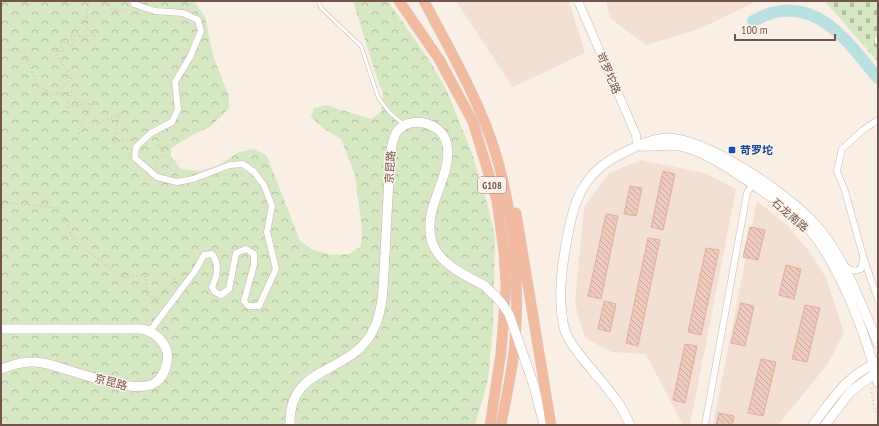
<svg xmlns="http://www.w3.org/2000/svg" width="879" height="426" font-family="'PT Sans Narrow','Noto Sans SC',sans-serif">
  <defs>
    <pattern id="forest-crowns" width="20" height="18" patternUnits="userSpaceOnUse"><rect width="20" height="18" fill="#d6e7c4"/><path d="M2 6a3 3 0 1 1 6 0M12 15a3 3 0 1 1 6 0" fill="none" stroke="#b2bea1"/></pattern>
    <pattern id="cemetery-stones" width="16" height="16" patternUnits="userSpaceOnUse"><rect width="16" height="16" fill="#d6e7c4"/><path d="M2 7V4a2 2 0 0 1 4 0v3zM10 15v-3a2 2 0 0 1 4 0v3z" fill="#b2bea1"/></pattern>
    <pattern id="building-back-hatch" width="6" height="6" patternUnits="userSpaceOnUse"><rect width="6" height="6" fill="#eecbbe"/><path d="M-1 5l2 2M0 0l6 6M5-1l2 2" fill="none" stroke="#c5a79d"/></pattern>
  </defs>
  <rect width="100%" height="100%" fill="#faefe4"/>
  <g fill="#f1e0d3">
    <path d="M456 1H569L585 53 513 87Z"/>
    <path d="M606 1H757L699 29 646 45 610 18Z"/>
    <path d="M641 160 704 173 736 189 690 425H683L646 354 612 352 585 338 575 304 584 207 609 173Z"/>
    <path d="M757 201 787 225 809 251 826 278 844 333 827 365 778 425H713Z"/>
  </g>
  <path fill="url(#forest-crowns)" d="M1 1H194L205 17 213 56 229 97V108L210 127 196 133 171 148V157L181 169 200 171 217 166 239 152 254 149 267 156 300 241 313 250 332 255 349 254 361 246 362 229 355 175 341 139 323 128 311 117 314 108 326 105 371 119 381 112 383 94 376 75 353 1H388L431 63 447 91 471 151 488 206 495 238 493 325 488 380 475 425H1Z"/>
  <path fill="url(#cemetery-stones)" d="M825 1H878V62Z"/>
  <g fill="none" stroke-linecap="round" stroke-linejoin="round">
    <path stroke="#bae1e2" stroke-width="12" d="M753 21C760 18 768 13 776 12 823 2 851 47 878 78"/>
  </g>
  <g fill="url(#building-back-hatch)" stroke="#dfb0a0">
    <path d="M663 171 675 174 663 230 651 227Z"/>
    <path d="M630 186 642 188 636 216 624 214Z"/>
    <path d="M606 214 618 216 601 299 588 296Z"/>
    <path d="M750 227 765 230 758 260 743 257Z"/>
    <path d="M648 238 660 240 638 346 626 343Z"/>
    <path d="M706 248 719 250 701 335 688 332Z"/>
    <path d="M786 265 801 269 794 299 779 295Z"/>
    <path d="M604 301 616 304 610 332 598 329Z"/>
    <path d="M741 303 754 306 745 346 731 343Z"/>
    <path d="M805 305 820 308 807 362 792 359Z"/>
    <path d="M685 344 697 346 685 403 673 400Z"/>
    <path d="M761 359 776 362 763 416 748 413Z"/>
    <path d="M719 413 734 416 732 425H716Z"/>
  </g>
  <g fill="none" stroke-linecap="round" stroke-linejoin="round">
    <defs>
      <path id="service" d="M318 1 321 8 361 46 378 97 389 112 403 124"/>
      <g id="minor">
        <path d="M133 1 134 4 155 11 183 13 198 20 201 31 190 57 175 82 178 109 172 122 151 133 136 147 135 158 157 177 177 182 193 179 230 165 243 164 254 172 264 185 272 206 267 232 276 269 259 306H248L244 301 254 265V254L246 249 236 253 229 289 221 295 215 292 212 287C217 276 220 265 212 254L204 255 195 271 150 331"/>
        <path d="M878 40V41"/>
        <path d="M878 120 863 130 842 149 837 171 845 191 863 256 878 300"/>
        <path d="M844 265C850 270 853 272 861 269L863 259"/>
        <path d="M705 425 747 193 754 182"/>
      </g>
      <path id="tertiary" d="M578 1 636 135 637 146"/>
      <g id="secondary">
        <path d="M641 146C654 147 667 144 680 146 703 151 722 164 742 177 765 192 790 209 809 229 840 265 867 337 878 383"/>
        <path d="M1 329H142C157 332 170 346 167 362 165 371 162 380 153 384 131 395 68 368 43 363 27 360 15 364 1 369"/>
        <path d="M534 386 544 425"/>
        <path d="M290 425C288 366 345 375 370 336 385 313 383 280 385 254 387 217 388 181 392 145 393 141 394 137 396 133 408 115 439 121 446 141 456 173 421 206 432 242 439 264 466 276 485 286"/>
        <path d="M630 425C620 400 600 380 583 359 577 351 568 341 565 331 556 298 563 257 570 224 577 191 590 169 621 154 636 147 649 139 665 138 706 137 788 194 815 224 845 257 860 303 878 343"/>
        <path d="M813 425C834 397 845 377 878 362"/>
        <path d="M825 425 851 391 876 373 878 369"/>
      </g>
      <g id="trunk">
        <path d="M399 1 439 59 473 122 497 201 504 253 506 286 501 353 490 425"/>
        <path d="M424 1C443 37 463 72 479 109 512 182 523 281 513 359 510 381 505 403 501 425"/>
        <path d="M516 213 551 425"/>
      </g>
    </defs>
    <use href="#service" stroke="#cdb8af" stroke-width="4"/>
    <use href="#minor" stroke="#cdb8af" stroke-width="7"/>
    <use href="#tertiary" stroke="#cdb8af" stroke-width="9"/>
    <use href="#secondary" stroke="#d0b7ac" stroke-width="10"/>
    <use href="#trunk" stroke="#d7cfcd" stroke-width="11"/>
    <g stroke="#d2aea1" stroke-width="1" stroke-dasharray="1 3" stroke-linecap="butt">
      <path d="M89 1 85 26 96 36H78L70 31 73 46 60 40 63 52 54 50 72 78 55 94 72 92 66 108 81 104H92L78 129 79 133 119 114 113 142 135 139"/>
      <path d="M108 1 110 8 119 12 129 7"/>
      <path d="M1 48 23 52C31 63 32 80 43 88 46 91 51 92 54 94"/>
      <path d="M158 144C164 155 168 160 180 162"/>
      <path d="M155 166 163 154"/>
      <path d="M1 202 57 208C68 217 67 233 77 243L122 277 145 276 148 296 159 299 175 277V287"/>
      <path d="M871 388 874 408 878 417"/>
    </g>
    <use href="#service" stroke="#fff" stroke-width="3"/>
    <use href="#minor" stroke="#fff" stroke-width="6"/>
    <use href="#tertiary" stroke="#fff" stroke-width="8"/>
    <use href="#secondary" stroke="#fff" stroke-width="9"/>
    <use href="#trunk" stroke="#f2baa0" stroke-width="10"/>
    <defs>
      <path id="secondary-bridge" d="M485 286 500 301 509 314 534 386"/>
    </defs>
    <use href="#secondary-bridge" stroke="#d0b7ac" stroke-width="10" stroke-linecap="butt"/>
    <use href="#secondary-bridge" stroke="#fff" stroke-width="9"/>
  </g>
  <rect fill="#1a4fb4" stroke="#fef3ea" stroke-width="1.5" x="728" y="146" width="8" height="8" rx="2"/>
  <g text-anchor="middle" stroke-width="3" stroke-linejoin="round" paint-order="stroke">
    <rect fill="#fef3ea" stroke="#9b847b" stroke-width="1" x="478" y="177" width="28" height="16" rx="3"/>
    <g font-size="10" font-weight="bold" fill="#71544c">
      <text x="492" y="189">G108</text>
    </g>
    <g font-size="11" fill="#71544c" stroke="#fef3ea">
      <text transform="translate(609 73) rotate(67)" y="4">岢罗坨路</text>
      <text transform="translate(390 167) rotate(-86)" y="4">京昆路</text>
      <text transform="translate(790 215) rotate(41)" y="4">石龙南路</text>
      <text transform="translate(111 382) rotate(15)" y="4">京昆路</text>
    </g>
    <g font-size="11" font-weight="bold" fill="#164399" stroke="#fef3ea" text-anchor="start">
      <text x="740" y="154">苛罗坨</text>
    </g>
  </g>
  <rect width="879" height="426" fill="none" stroke="#71544c" stroke-width="4"/>
  <path d="M735 34v6h100v-6" fill="none" stroke="#71544c" stroke-width="2"/>
  <text x="741" y="34" font-size="12" fill="#71544c" stroke="#fef3ea" stroke-width="3" paint-order="stroke">100 m</text>
</svg>
